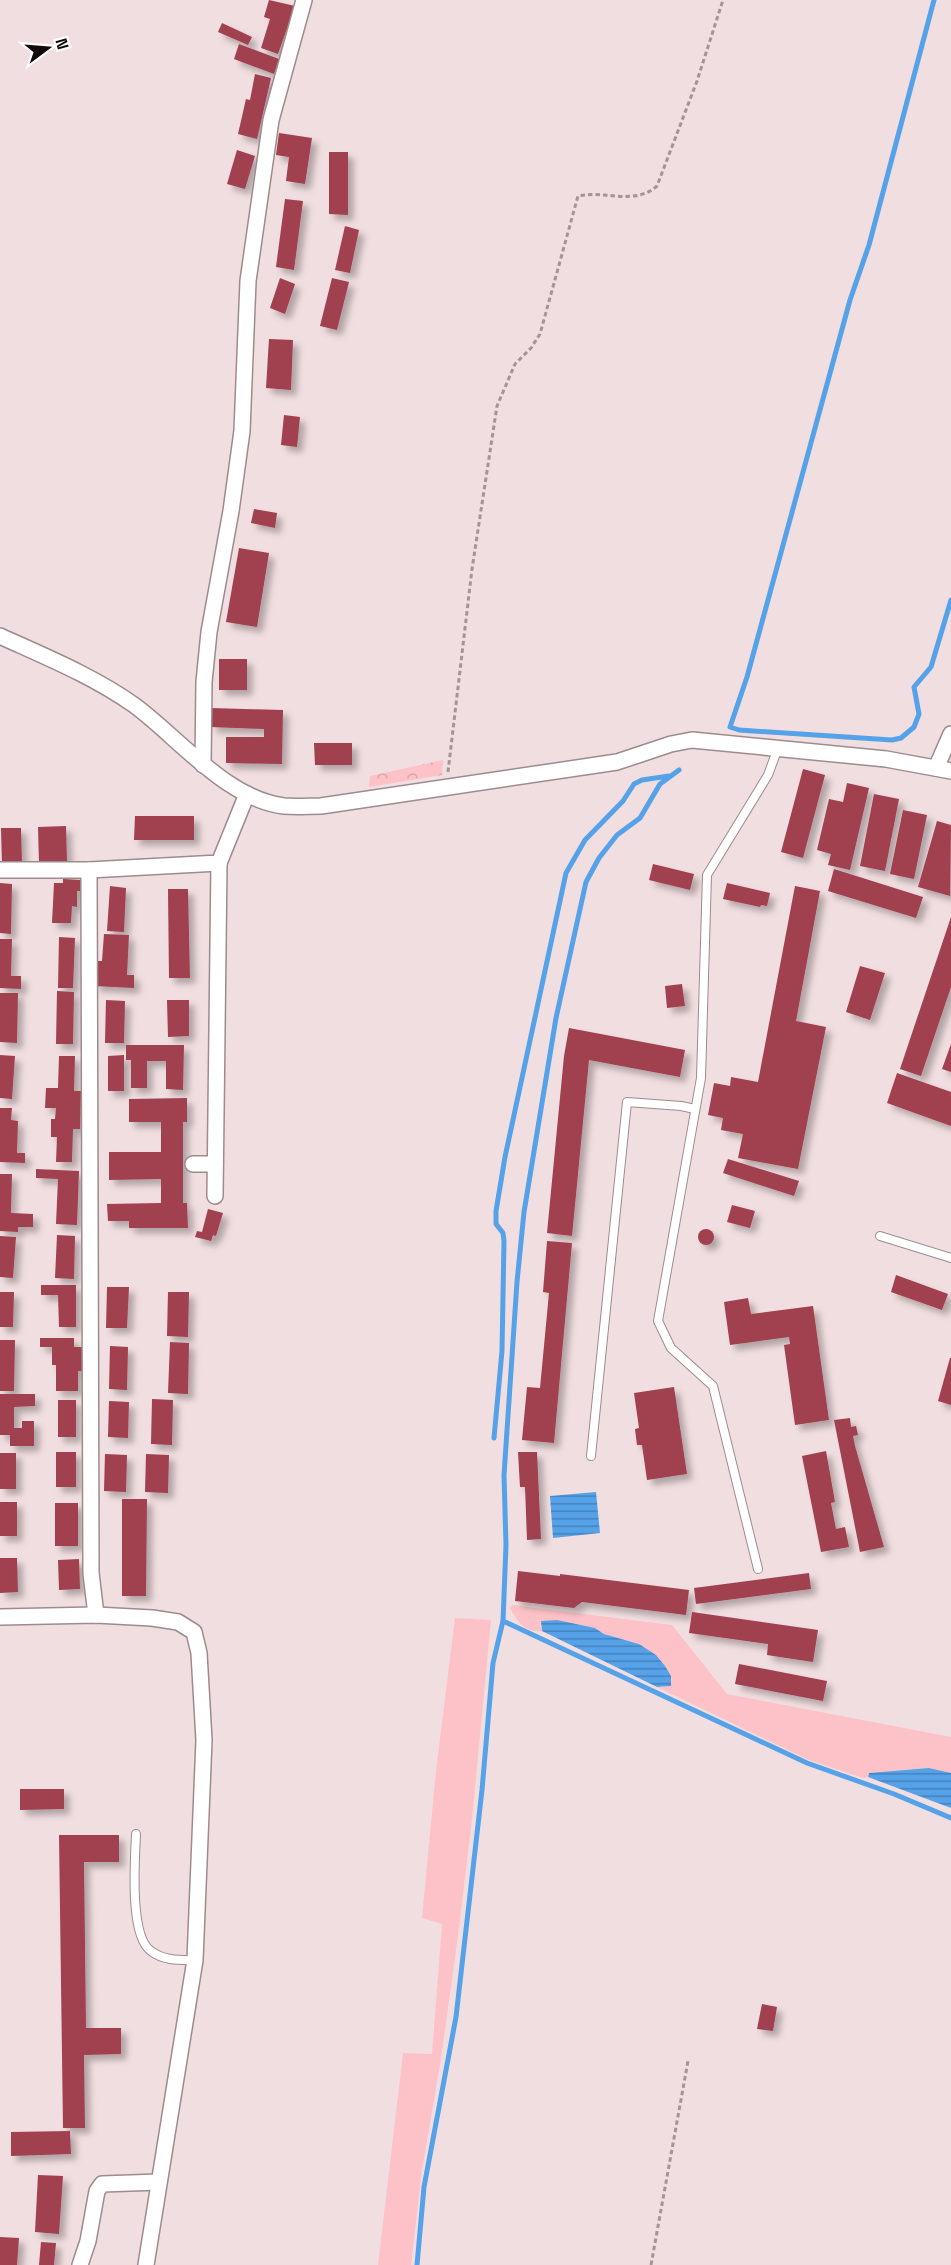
<svg xmlns="http://www.w3.org/2000/svg" width="951" height="2265" font-family="'Space Grotesk',sans-serif">
  <defs>
    <pattern id="forest-crowns" width="20" height="18" patternUnits="userSpaceOnUse" patternTransform="scale(1.5)"><rect width="20" height="18" fill="#fdc2c7"/><path d="M2 6a3 3 0 1 1 6 0M12 15a3 3 0 1 1 6 0" fill="none" stroke="#d8a5aa"/></pattern>
    <pattern id="water-rules" width="6" height="5" patternUnits="userSpaceOnUse" patternTransform="scale(1.5)"><rect width="6" height="5" fill="#56a2e9"/><path d="M0 2.5h6" fill="none" stroke="#4682bb"/></pattern>
    <filter id="shadow"><feDropShadow dx="5.5" dy="5.5" stdDeviation="3" flood-color="#0004"/></filter>
  </defs>
  <rect width="100%" height="100%" fill="#f1dee0"/>
  <g fill="#fdc2c7">
    <path d="M512 1605 672 1625 727 1694 951 1737V1773L929 1768 869 1773 868 1777 863 1778 809 1760 657 1687 670 1686 639 1644 604 1634 595 1628 540 1625 542 1631C525 1633 517 1621 510 1608Z"/>
    <path d="M455 1618 491 1620 472 1819 458 1936 441 2059 422 2170 411 2265H378L403 2053 432 2054 442 1924 422 1918 436 1771Z"/>
  </g>
  <path fill="url(#forest-crowns)" d="M443 760 442 775 369 787 370 776Z"/>
  <g fill="url(#water-rules)">
    <path d="M596 1492 600 1533 553 1538 550 1496Z"/>
    <path d="M557 1620 595 1628 604 1634 639 1644 656 1655 665 1666 671 1676V1686L657 1687 542 1631 541 1621Z"/>
    <path d="M929 1768 951 1773V1808L868 1777 869 1773Z"/>
  </g>
  <g fill="none" stroke-linecap="round" stroke-linejoin="round">
    <g stroke="#56a2e9" stroke-width="5">
      <path d="M934 0 869 245 850 300 747 677 730 727 739 730 892 740 901 738 914 727 919 714 914 687 931 667 951 600"/>
      <path d="M679 770 660 784 640 818 617 835 599 858 586 882 556 1018 524 1212 517 1282 504 1475 506 1545 503 1621 807 1763 894 1794 951 1818"/>
      <path d="M494 1438 502 1351 504 1241 503 1233 496 1224V1211L505 1157 566 873 585 840 623 801 634 784 642 780 669 776"/>
      <path d="M417 2265 424 2187 456 2017 482 1790 493 1663 503 1621"/>
    </g>
  </g>
  <g fill="#a13f4f" filter="url(#shadow)">
    <path d="M269 0 295 6 278 54 261 48 270 19 264 17Z"/>
    <path d="M222 23 252 37 248 45 218 32Z"/>
    <path d="M239 44 279 59 274 74 234 59Z"/>
    <path d="M255 74 271 78 257 139 238 134 246 99 250 100Z"/>
    <path d="M279 133 312 138 305 184 286 181 289 157 276 155Z"/>
    <path d="M237 150 255 156 245 189 227 184Z"/>
    <path d="M329 152H348V215L329 214Z"/>
    <path d="M285 199 303 201 294 270 276 267Z"/>
    <path d="M345 226 359 230 350 273 335 270Z"/>
    <path d="M280 278 295 284 285 314 270 308Z"/>
    <path d="M332 278 349 282 337 330 320 326Z"/>
    <path d="M269 339 293 340 291 390 266 388Z"/>
    <path d="M284 415 300 417 297 447 281 445Z"/>
    <path d="M254 509 277 513 275 528 251 523Z"/>
    <path d="M239 548 269 553 257 627 226 622Z"/>
    <rect x="219" y="659" width="28" height="31"/>
    <path d="M211 708 283 710 282 764 226 763V737H264V729L211 727Z"/>
    <path d="M314 743H352V765H315Z"/>
    <path d="M803 769 825 775 803 858 781 852Z"/>
    <path d="M847 783 869 788 850 870 828 865 831 854 817 850 829 799 843 802Z"/>
    <path d="M874 794 899 799 885 871 860 866Z"/>
    <path d="M903 810 927 815 914 879 890 874Z"/>
    <path d="M135 816H194V840H134Z"/>
    <path d="M937 821 951 825 950 896 918 887Z"/>
    <path d="M66 826 67 863H39L38 827Z"/>
    <path d="M1 828H21L22 864H2Z"/>
    <path d="M653 864 694 874 690 890 649 880Z"/>
    <path d="M834 869 923 897 916 918 828 891Z"/>
    <path d="M63 879 83 880V891H77V907L72 906 71 923H52L54 883H63Z"/>
    <path d="M0 883 12 884 11 934 0 933Z"/>
    <path d="M727 883 770 893 767 906 761 905 760 907 723 899Z"/>
    <path d="M110 886 126 888 124 932 107 931Z"/>
    <path d="M795 886 820 891 796 1021 826 1027 798 1169 738 1158 743 1134 721 1130 723 1118 708 1115 714 1083 730 1086 731 1077 758 1082Z"/>
    <path d="M168 889H188L190 978H169Z"/>
    <path d="M951 917V987L921 1076 900 1069Z"/>
    <path d="M104 934 129 935 127 975H134V988L94 986 95 961H102Z"/>
    <path d="M59 937 75 938 73 988H58Z"/>
    <path d="M0 939H12L11 976H21V989L0 988Z"/>
    <path d="M860 966 885 973 870 1020 846 1012Z"/>
    <path d="M682 984 685 1006 667 1008 665 986Z"/>
    <path d="M57 991 74 992 73 1044H56Z"/>
    <path d="M0 993H18L17 1043 0 1042Z"/>
    <path d="M106 1000 125 1001 124 1043H105Z"/>
    <path d="M167 1000H189V1036L168 1037Z"/>
    <path d="M569 1028 685 1050 680 1077 589 1060 572 1236 547 1233 564 1056Z"/>
    <path d="M951 1044V1072L942 1069Z"/>
    <path d="M126 1045H184L183 1090 166 1089V1061H147V1088H131V1060H126Z"/>
    <path d="M0 1055 15 1056 12 1099 0 1098Z"/>
    <path d="M124 1055V1091H108V1056Z"/>
    <path d="M59 1056H75L74 1091H81L80 1129H73L72 1162H56L57 1137H51V1119H55L56 1108H45L46 1088H58Z"/>
    <path d="M897 1073 951 1092V1126L887 1103Z"/>
    <path d="M187 1098V1122H183V1203H187L188 1228H129V1221H108L107 1204 161 1203V1179L109 1180V1152H161V1122H129V1099Z"/>
    <path d="M0 1108H12L11 1120 18 1121 17 1153H25V1163L0 1162Z"/>
    <path d="M728 1159 799 1181 794 1196 723 1173Z"/>
    <path d="M36 1169 79 1171 77 1225 56 1224 58 1179 36 1178Z"/>
    <path d="M0 1174H12L11 1213 33 1214V1227H18V1232L0 1231Z"/>
    <path d="M732 1205 755 1211 750 1228 727 1222Z"/>
    <path d="M208 1209 223 1213 216 1236 213 1235 211 1241 195 1237 197 1231 202 1232Z"/>
    <circle cx="706" cy="1237" r="8"/>
    <path d="M57 1235 75 1236 74 1279 55 1278Z"/>
    <path d="M0 1236 16 1237 13 1278 0 1277Z"/>
    <path d="M547 1241 572 1243 554 1443 522 1440 527 1387 540 1388 549 1293 543 1292Z"/>
    <path d="M896 1275 948 1294 942 1310 891 1292Z"/>
    <path d="M41 1285H76V1327H59L58 1295H41Z"/>
    <path d="M107 1287H129L127 1328H106Z"/>
    <path d="M0 1292H14L13 1327H0Z"/>
    <path d="M168 1292H189L188 1337 167 1336Z"/>
    <path d="M748 1298 751 1314 813 1306 829 1420 795 1425 784 1345 790 1344 789 1337 730 1345 724 1302Z"/>
    <path d="M40 1338H74V1347H82V1371H78V1391H56V1365H52V1347H40Z"/>
    <path d="M0 1340H15L14 1391H0Z"/>
    <path d="M170 1342 189 1343 188 1394 168 1393Z"/>
    <path d="M110 1346 128 1347 127 1390 109 1389Z"/>
    <path d="M950 1358H951V1405L938 1401Z"/>
    <path d="M674 1387 687 1474 647 1480 642 1445H637L635 1429 639 1428 634 1393Z"/>
    <path d="M0 1394H35V1406L14 1407V1428H22V1421H34V1446H10V1435H0Z"/>
    <path d="M152 1399 173 1400 172 1445 151 1444Z"/>
    <rect x="58" y="1400" width="18" height="37"/>
    <path d="M109 1401 129 1402 128 1438 108 1437Z"/>
    <path d="M850 1418 851 1427 856 1426 858 1435 853 1436 855 1446 884 1547 860 1552 834 1420Z"/>
    <path d="M826 1451 835 1502 831 1503 836 1529 845 1527 849 1547 821 1552 802 1456Z"/>
    <rect x="56" y="1452" width="20" height="35"/>
    <path d="M518 1452H537L541 1539 527 1540 525 1487H520Z"/>
    <rect x="0" y="1453" width="16" height="36"/>
    <path d="M105 1454 127 1455 126 1492 104 1491Z"/>
    <path d="M146 1454 169 1455 168 1493 145 1492Z"/>
    <path d="M122 1499H147L146 1596H122Z"/>
    <rect x="0" y="1502" width="17" height="34"/>
    <rect x="55" y="1503" width="23" height="43"/>
    <path d="M0 1558H17L18 1592 0 1593Z"/>
    <path d="M79 1559 80 1589 59 1590 58 1560Z"/>
    <path d="M518 1571 560 1576V1574L689 1590 686 1615 582 1602 574 1608 515 1601Z"/>
    <path d="M809 1573 811 1589 696 1604 694 1588Z"/>
    <path d="M692 1612 818 1630 813 1662 767 1655 768 1644 689 1633Z"/>
    <path d="M739 1664 827 1681 823 1701 735 1684Z"/>
    <path d="M20 1789H64V1809L20 1810Z"/>
    <path d="M59 1835H119V1862H84L86 2028H121V2054L84 2055 85 2128H63Z"/>
    <path d="M762 2004 777 2007 773 2031 757 2029Z"/>
    <path d="M70 2131 71 2154 11 2156V2132Z"/>
    <path d="M38 2175 63 2176 59 2234 35 2232Z"/>
    <path d="M0 2237 19 2238 17 2265H0Z"/>
    <path d="M41 2242 56 2243 54 2265H39Z"/>
  </g>
  <g fill="none" stroke-linecap="round" stroke-linejoin="round">
    <defs>
      <g id="lane">
        <path d="M880 1236 951 1258"/>
        <path d="M591 1456 627 1102 681 1106 695 1109"/>
        <path d="M758 1569 713 1386 671 1348 658 1321 701 1078 707 875 768 775 778 748"/>
        <path d="M136 1834C135 1859 129 1936 151 1951 164 1961 180 1960 195 1960"/>
      </g>
      <g id="street">
        <path d="M0 636C46 657 93 676 134 705 178 737 226 799 284 806 296 807 309 806 321 806L617 762 671 744 692 740 886 759 951 771"/>
        <path d="M203 765 204 682 209 632 231 511 242 431 248 281 271 120 304 0"/>
        <path d="M936 768 951 734"/>
        <path d="M0 870H89L219 863 247 794"/>
        <path d="M89 870 91 1573 96 1615"/>
        <path d="M193 1164H215"/>
        <path d="M215 1196 219 863"/>
        <path d="M0 1617 96 1615 152 1618 178 1622 194 1632 199 1653 204 1740 195 1960 146 2265"/>
        <path d="M80 2265 88 2241 97 2191 102 2184 159 2182"/>
      </g>
    </defs>
    <use href="#lane" stroke="#9d8c8d" stroke-width="10"/>
    <use href="#street" stroke="#9d8c8d" stroke-width="18"/>
    <g stroke="#a39596" stroke-width="3" stroke-dasharray="4.5 3" stroke-linecap="butt">
      <path d="M448 772 472 569 497 406 515 364 531 348 540 334 578 196C605 190 634 206 657 186L697 81 723 0"/>
      <path d="M651 2265 688 2061"/>
    </g>
    <use href="#lane" stroke="#fff" stroke-width="8"/>
    <use href="#street" stroke="#fff" stroke-width="15"/>
  </g>
  <g transform="translate(48 48) rotate(74)" stroke="#ffffff" stroke-width="4.5" paint-order="stroke">
  <path d="M0-4.5L10 22L0 15L-10 22Z" fill="#100a0a"/>
  <text y="-9" font-size="16" font-weight="bold" text-anchor="middle" fill="#100a0a">N</text>
  </g>
</svg>
